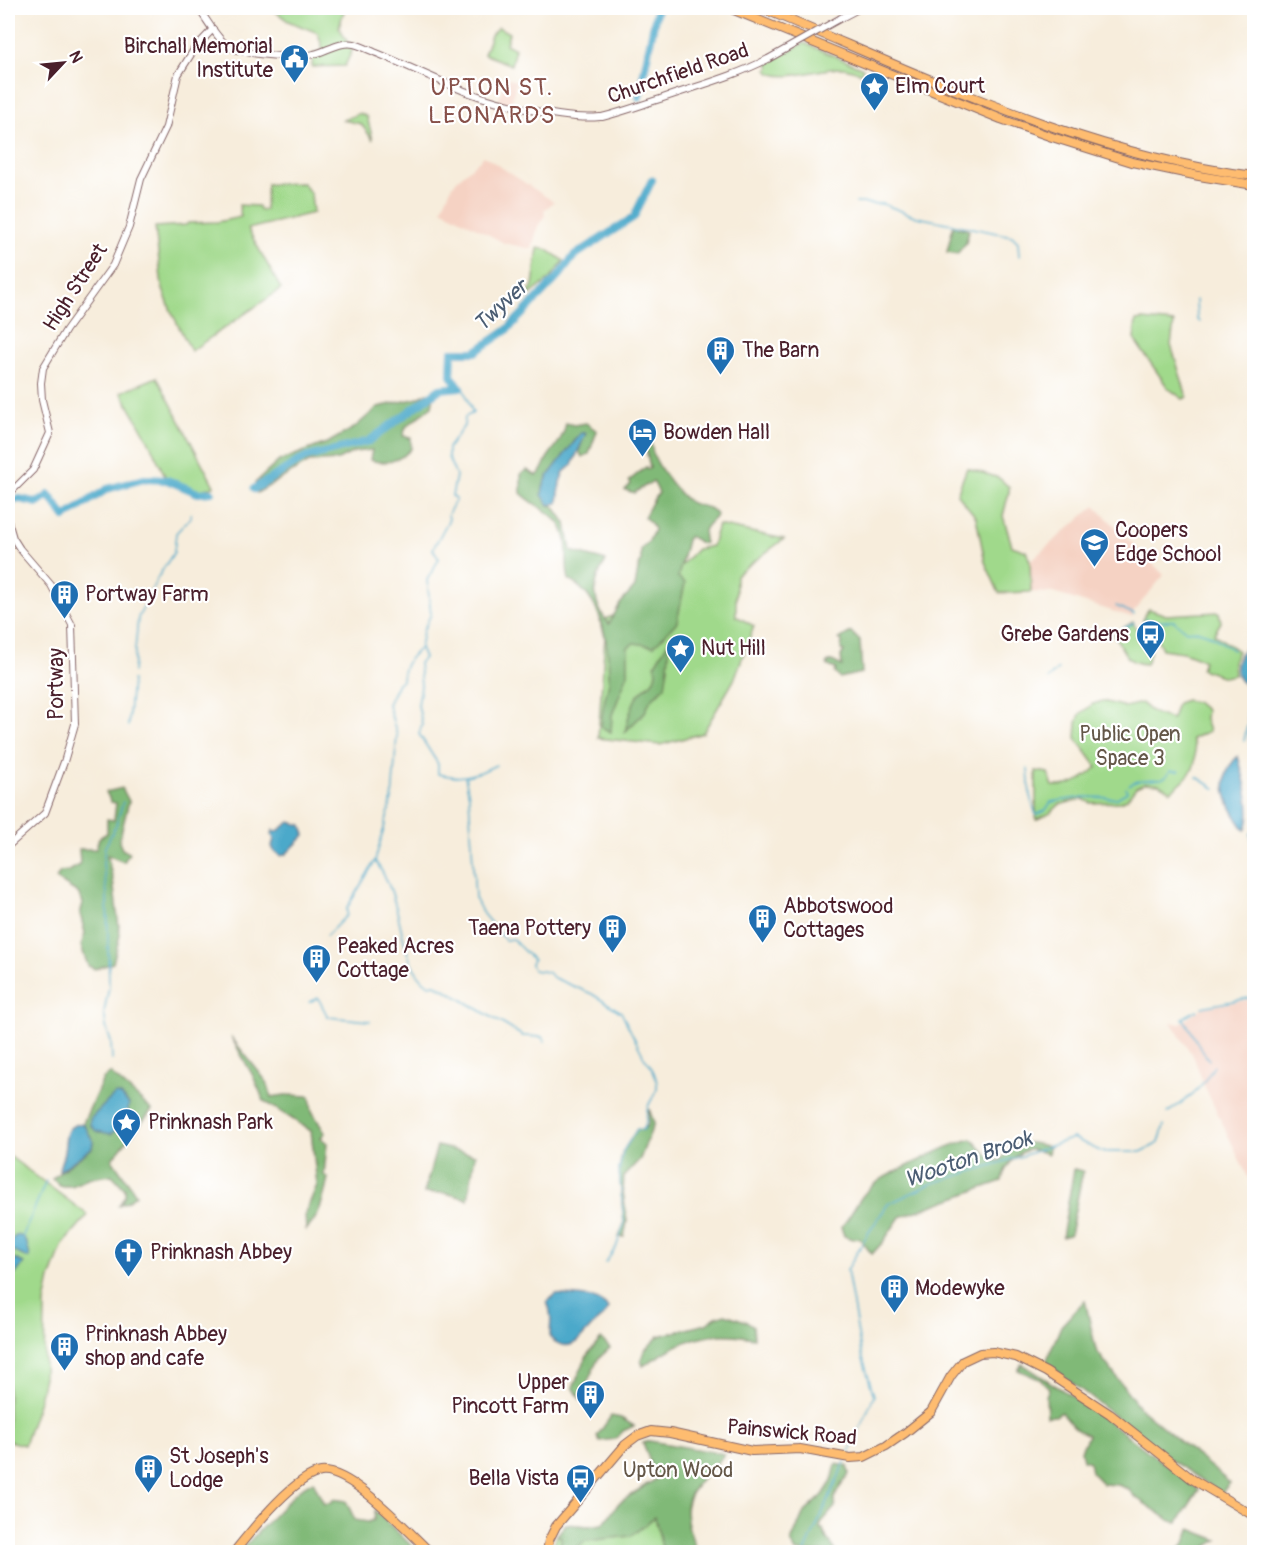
<svg xmlns="http://www.w3.org/2000/svg" width="1262" height="1560" font-family="Pangolin,sans-serif">
  <rect width="100%" height="100%" fill="#fff"/>
  <filter id="ink" filterUnits="userSpaceOnUse"><feTurbulence type="fractalNoise" baseFrequency=".0167" numOctaves="2"/><feDisplacementMap in="SourceGraphic" scale="12" xChannelSelector="R" yChannelSelector="G"/><feConvolveMatrix kernelMatrix="1 2 1 2 8 2 1 2 1" color-interpolation-filters="sRGB"/></filter>
  <filter id="wash" filterUnits="userSpaceOnUse"><feTurbulence type="fractalNoise" baseFrequency=".008" numOctaves="4" result="noise"/><feDisplacementMap in="SourceGraphic" scale="24" xChannelSelector="R" yChannelSelector="G"/><feGaussianBlur stdDeviation="1.35" result="paint"/><feColorMatrix in="noise" values="0 0 0 0 0 0 0 0 0 0 0 0 0 0 0 0 0 1.4 0 .05"/><feComposite in="paint" operator="in"/></filter>
  <g filter="url(#wash)">
    <rect width="100%" height="100%" fill="#f7eddc"/>
    <g fill="#f5d2c3">
      <path d="M506 78 516 81 511 105 498 102Z"/>
      <path d="M484 156 554 202 544 210 545 215 538 226 532 249 504 243 442 209 450 190 456 181Z"/>
      <path d="M1095 506 1164 575 1134 611 1132 617 1053 593 1031 592 1030 561Z"/>
      <path d="M1254 999V1190L1204 1085 1194 1058 1171 1022 1180 1024 1202 1008Z"/>
    </g>
    <g fill="#a0d98b" stroke="#757c5b" stroke-width="1.5">
      <path d="M271 8H345L339 27 348 43 355 44 345 66 312 67 313 54 323 50 318 33 288 21Z"/>
      <path d="M498 27 509 33 506 44 515 49 511 65 484 54 491 35Z"/>
      <path d="M804 43 863 68 862 73C856 72 849 68 843 68 824 66 782 85 767 70L770 68 768 62Z"/>
      <path d="M360 113 367 117 373 140 361 124 343 120Z"/>
      <path d="M303 183 311 194 313 213 248 229 281 289 191 351 171 311 162 287 155 227 186 225 188 223 217 222 241 217 239 205 258 206 260 210H265L267 184Z"/>
      <path d="M538 248 546 249 564 261 550 279 526 298 533 285Z"/>
      <path d="M1143 320 1174 323 1171 345 1187 397 1183 399 1168 388 1134 339 1136 321Z"/>
      <path d="M157 377 214 486 198 491 166 478 147 438 121 392Z"/>
      <path d="M967 468 999 478 1009 487V492L1003 516 1012 546 1026 551 1030 561 1031 592 999 593 985 562 976 517 957 494Z"/>
      <path d="M718 525 784 539 736 575V616L754 626 734 680 703 733 660 745 598 738 605 636 600 621 623 612 667 580 697 549 712 546Z"/>
      <path d="M1149 609 1166 615 1219 612 1221 622 1214 634 1238 651 1233 662 1234 675 1224 677 1201 669 1204 660 1183 652 1162 649 1156 636 1143 621 1144 615Z"/>
      <path d="M1133 622C1142 644 1159 635 1146 664 1123 662 1127 653 1113 634Z"/>
      <path d="M1186 700 1196 702 1206 710 1205 719 1209 731 1192 739C1201 766 1192 774 1171 791L1159 784 1145 783 1136 787 1127 799 1121 802 1091 803 1083 799 1070 802 1059 805 1051 813 1036 820V771L1048 773 1053 786C1070 787 1085 779 1097 767L1076 738 1077 723 1080 714 1093 704 1103 701 1125 707 1142 703C1149 713 1161 716 1172 719L1177 703Z"/>
      <path d="M8 1155 88 1215 63 1244 50 1279 45 1303 44 1377 38 1404 24 1445 8 1441Z"/>
      <path d="M647 1484 696 1487C678 1507 688 1530 697 1552H551L557 1535 566 1524 588 1526 603 1524 619 1503Z"/>
    </g>
    <g fill="#80b977" stroke="#656c51" stroke-width="1.5">
      <path d="M953 226 969 230 966 243 957 254 947 252Z"/>
      <path d="M427 393 434 396 432 406 406 427 403 436 411 438V449C400 461 385 465 370 460L372 450 354 452 338 460 309 462 257 493 255 483 279 461 329 442 354 428 378 407 418 398Z"/>
      <path d="M566 423 574 425 586 423 597 431 589 454 582 457 579 451 583 439 577 437C567 455 552 469 543 487L549 505 554 506 566 523 571 551 606 561C591 582 592 604 609 624L620 604 635 587 638 569 641 561V549L648 543 654 530 651 523 644 517 655 497 659 493 653 481 634 493 625 490 631 484 629 481 646 467 647 469 650 468 644 440 649 438C652 443 651 449 654 456 660 470 676 491 688 501 698 508 710 504 717 515 709 525 700 527 705 543L702 544 689 536 687 540 678 577 685 583 677 622 654 646 634 643 628 647V673L612 715 611 732 601 727C602 720 602 711 604 704 605 696 608 689 609 681 609 645 604 599 569 580 564 562 571 538 559 523 548 509 531 504 521 493V474L527 470 537 476C545 468 544 461 550 454 557 445 564 436 566 423Z"/>
      <path d="M851 632 860 641 862 673 840 678 835 673 836 669 828 666 827 663 832 661 842 666 841 656 844 651 841 650 842 641 839 639Z"/>
      <path d="M670 639 668 667 665 686 650 701 645 712 625 732C627 722 631 709 635 700 642 685 660 686 655 664Z"/>
      <path d="M122 788 129 801 119 842 122 849 129 853 124 862 107 855 113 880 120 935 113 963 95 969 88 966 81 946 85 933 80 914 83 903 78 893 56 879 60 872 69 871 80 865 79 849H96L99 838 107 833V819L114 820 116 803 111 802 106 792Z"/>
      <path d="M231 1037 267 1082 271 1097 285 1095 310 1096 312 1111 325 1133 321 1138 327 1143 324 1175 328 1178C324 1197 320 1217 306 1230L305 1214 317 1185 311 1131 264 1101 253 1076Z"/>
      <path d="M110 1073 152 1110 112 1159 136 1194 128 1201 119 1205 125 1196V1189L112 1175 88 1178 72 1186H61L52 1179C64 1167 79 1159 92 1148L93 1141 83 1123 103 1079Z"/>
      <path d="M649 1109 654 1123 640 1159 624 1176 623 1191 627 1222 624 1237H619L624 1224 619 1170 622 1153 637 1129 643 1130 648 1125Z"/>
      <path d="M972 1139C1010 1182 994 1148 1025 1143 1032 1142 1042 1145 1049 1147L1048 1154C1042 1152 1034 1149 1029 1150 1016 1151 1003 1170 1002 1181L900 1217 883 1242 872 1254 859 1238 852 1239 844 1236 841 1227C851 1217 855 1204 865 1193 881 1176 892 1174 912 1164 932 1154 951 1144 972 1139Z"/>
      <path d="M437 1146 475 1155 468 1199 445 1193H424Z"/>
      <path d="M1074 1169 1083 1171 1070 1235 1062 1237Z"/>
      <path d="M1085 1300 1096 1350 1139 1407 1230 1483 1221 1493 1164 1455 1046 1362 1061 1326Z"/>
      <path d="M725 1314 748 1322 753 1326 754 1338C705 1328 683 1340 643 1366L641 1360 644 1351 659 1336 706 1324 716 1317Z"/>
      <path d="M601 1339 610 1348 598 1359 580 1399 573 1387 588 1354Z"/>
      <path d="M1022 1364 1092 1409 1199 1490 1178 1522 1171 1521 1135 1497 1128 1489 1118 1485 1103 1484 1091 1472 1089 1462 1083 1460 1081 1451 1088 1435 1075 1429 1061 1412 1056 1416H1047L1046 1396 1049 1388 1041 1380 1018 1370Z"/>
      <path d="M611 1416 621 1418 634 1426 623 1431 616 1439 600 1441 597 1436Z"/>
      <path d="M650 1441 725 1454C687 1496 675 1495 697 1552H663L655 1517 631 1536 586 1541 571 1552H560L561 1537 557 1535 566 1524 588 1526 603 1524 619 1503 656 1479 643 1443Z"/>
      <path d="M836 1464 847 1466 849 1474 838 1490 835 1498V1507L821 1523 820 1529H823L827 1539 837 1552H796L791 1542 803 1514 823 1495 832 1481Z"/>
      <path d="M313 1481 324 1504 332 1502 333 1499 346 1501 355 1520 368 1522 374 1520 375 1511 412 1546 415 1552H239L298 1490Z"/>
      <path d="M1190 1529 1218 1540 1198 1552H1177L1185 1543Z"/>
    </g>
    <g fill="#4ca9ca" stroke="#4b647a" stroke-width="1.5">
      <path d="M581 433H586L572 465 564 472 560 482 558 503 549 505 542 495 543 487 548 476Z"/>
      <path d="M1251 645H1254V689C1231 683 1230 656 1251 645Z"/>
      <path d="M1238 756C1243 774 1255 813 1245 830 1228 808 1214 779 1238 756Z"/>
      <path d="M290 822 302 825 305 835 286 854 281 856 274 851 272 846 274 839 272 835 273 830 276 832Z"/>
      <path d="M115 1094 121 1095 129 1104 128 1111 122 1115C122 1124 119 1129 111 1134L96 1131 90 1125V1119Z"/>
      <path d="M83 1123 93 1141 92 1148 59 1171C59 1164 63 1160 64 1152 67 1137 62 1126 83 1123Z"/>
      <path d="M18 1235C29 1239 27 1246 30 1256L28 1258 12 1251 8 1245 14 1237Z"/>
      <path d="M8 1256 24 1263 8 1284Z"/>
      <path d="M556 1294C573 1297 597 1294 608 1308 604 1319 603 1315 596 1322 582 1336 572 1357 550 1338 550 1325 553 1315 547 1302Z"/>
    </g>
    <g fill="none" stroke-linecap="round" stroke-linejoin="round">
      <g stroke="#4ca9ca" stroke-width="1.5">
        <path d="M856 203 883 204 917 217 1012 236 1018 242 1019 256"/>
        <path d="M1196 300 1197 319 1200 322"/>
        <path d="M460 387 464 390 473 413 465 417 464 426 448 448V457L456 476 452 496 456 499 448 514 449 519 433 549 439 559 427 580 431 614 423 631 420 648 424 658 419 663 421 686 418 705 422 724 419 734 438 764V774L456 777 465 776 469 796 475 898 483 914 505 940 512 939 533 960 531 964 533 970 547 972 554 978 592 994 621 1012 645 1059C652 1065 658 1080 657 1089 655 1096 650 1100 648 1107 645 1115 648 1123 643 1130L637 1129 623 1151 619 1170 624 1224 616 1248 605 1263"/>
        <path d="M1116 606 1134 614"/>
        <path d="M1145 619 1156 621H1174L1186 631C1206 628 1217 640 1233 650"/>
        <path d="M1122 629 1134 623"/>
        <path d="M133 672 138 618 158 577 174 552 176 533 191 517V513"/>
        <path d="M1048 679 1058 669"/>
        <path d="M1248 723 1247 707 1249 700 1254 698"/>
        <path d="M1248 724 1254 779"/>
        <path d="M128 726 132 680"/>
        <path d="M1244 741 1247 727"/>
        <path d="M1028 769 1030 796 1036 815 1045 811 1051 802 1084 797 1117 798 1127 792 1126 788"/>
        <path d="M466 776 481 772 496 765"/>
        <path d="M1197 777 1216 789"/>
        <path d="M1129 785C1146 773 1162 787 1170 771H1179"/>
        <path d="M1251 833 1254 860"/>
        <path d="M375 861C385 874 391 888 395 904 403 930 405 969 429 985L435 984 453 994 523 1036 543 1037 545 1041"/>
        <path d="M326 936 347 915V908L375 861 392 799 397 735 388 704 398 683 402 680C403 665 409 658 420 648"/>
        <path d="M309 1002 318 998 328 1017 370 1021"/>
        <path d="M1202 1007 1254 997"/>
        <path d="M1197 1010 1183 1018C1193 1032 1198 1047 1209 1060"/>
        <path d="M112 1060 111 1042 106 1027 104 1012 109 987 107 894 103 864 105 847 116 825 123 802"/>
        <path d="M1167 1113C1190 1097 1200 1091 1214 1066"/>
        <path d="M22 1238 46 1181"/>
        <path d="M849 1453 874 1396 861 1352 847 1270 867 1235 888 1204 933 1183 1022 1156 1073 1138 1102 1152H1141L1159 1143 1164 1125"/>
        <path d="M805 1552 845 1462"/>
      </g>
      <g stroke="#4ca9ca" stroke-width="8">
        <path d="M639 97 657 8"/>
        <path d="M254 489 304 458 369 441 440 389 460 387 451 376 452 352H475L507 330 559 276 574 256 634 217 652 180"/>
        <path d="M8 501 20 499 38 503 49 495 65 517 107 489 144 479 167 480 198 493 211 492"/>
      </g>
    </g>
  </g>
  <g filter="url(#ink)">
    <g fill="none" stroke-linecap="round" stroke-linejoin="round">
      <defs>
        <g id="minor">
          <path d="M198 8C209 22 219 45 237 50 255 55 297 59 314 54 327 51 340 41 354 44 362 46 371 51 379 54 403 64 426 75 450 85 485 101 562 121 600 117"/>
          <path d="M841 18 860 8"/>
          <path d="M602 117C622 112 641 105 660 99 697 86 733 77 768 59"/>
          <path d="M8 495 33 470 50 433 42 400 41 383 43 368 66 330 113 265 129 227 141 179 166 127 178 75 195 48 213 29"/>
          <path d="M8 521 13 538 20 549 51 585 72 625 75 724 64 762 45 813 8 846"/>
        </g>
        <g id="major">
          <path d="M234 1552C251 1531 294 1476 321 1472 350 1468 409 1532 430 1552"/>
          <path d="M547 1552 549 1540 556 1526 625 1445 637 1436 651 1431 670 1433 752 1451 800 1449 850 1458 864 1457 886 1446 905 1433 931 1412 951 1376 963 1361 980 1353 993 1352 1016 1357 1046 1372 1110 1414 1192 1479 1254 1516"/>
        </g>
        <g id="highway">
          <path d="M729 8 1001 119 1052 137 1132 162 1199 176 1254 185"/>
          <path d="M761 8C921 74 1080 154 1254 176"/>
        </g>
      </defs>
      <use href="#minor" stroke="#876769" stroke-width="8"/>
      <use href="#major" stroke="#876769" stroke-width="10"/>
      <use href="#highway" stroke="#876769" stroke-width="10"/>
      <use href="#minor" stroke="#fff" stroke-width="6"/>
      <use href="#major" stroke="#febc70" stroke-width="8"/>
      <use href="#highway" stroke="#febc70" stroke-width="8"/>
      <defs>
        <path id="minor-bridge" d="M768 59 841 18"/>
      </defs>
      <use href="#minor-bridge" stroke="#876769" stroke-width="8" stroke-linecap="butt"/>
      <use href="#minor-bridge" stroke="#fff" stroke-width="6"/>
    </g>
  </g>
  <defs>
    <symbol id="civic-pin" viewBox="-11 -11 22 30"><path d="M0 17L-7.5 6A9.5 9.5 0 1 1 7.5 6Z" fill="#1f6fb2" stroke="#fff"/><path d="M-.6-6.5H3V-4.5H.6V-3L4-1V1h2V6H-6V1h2V-1L-.6-3ZM-1.2 2.5V6h2.4V2.5Z" fill="#fff"/></symbol>
    <symbol id="sight-pin" viewBox="-11 -11 22 30"><path d="M0 17L-7.5 6A9.5 9.5 0 1 1 7.5 6Z" fill="#1f6fb2" stroke="#fff"/><path d="M0-6L1.8-2.2L6-1.7L2.9 1.2L3.7 5.4L0 3.3L-3.7 5.4L-2.9 1.2L-6-1.7L-1.8-2.2Z" fill="#fff"/></symbol>
    <symbol id="building-pin" viewBox="-11 -11 22 30"><path d="M0 17L-7.5 6A9.5 9.5 0 1 1 7.5 6Z" fill="#1f6fb2" stroke="#fff"/><path d="M-4-6H4V6H1V3H-1V6H-4ZM-2.5-4.3h1.7v1.8h-1.7ZM.8-4.3h1.7v1.8H.8ZM-2.5-1h1.7V.8h-1.7ZM.8-1h1.7V.8H.8Z" fill="#fff"/></symbol>
    <symbol id="hotel-pin" viewBox="-11 -11 22 30"><path d="M0 17L-7.5 6A9.5 9.5 0 1 1 7.5 6Z" fill="#1f6fb2" stroke="#fff"/><path d="M-6-4.5h1.5V1H6V5H4.5V3h-9V5H-6ZM-4 0a1.8 1.8 0 1 1 3.6 0ZM.5 0V-2.5h3Q6-2.5 6 0Z" fill="#fff"/></symbol>
    <symbol id="school-pin" viewBox="-11 -11 22 30"><path d="M0 17L-7.5 6A9.5 9.5 0 1 1 7.5 6Z" fill="#1f6fb2" stroke="#fff"/><path d="M0-5L7-2L0 1L-7-2ZM-4 1L0 2.5L4 1V4Q0 6-4 4Z" fill="#fff"/></symbol>
    <symbol id="bus-pin" viewBox="-11 -11 22 30"><path d="M0 17L-7.5 6A9.5 9.5 0 1 1 7.5 6Z" fill="#1f6fb2" stroke="#fff"/><path d="M-5-6H5V4H4V6H2V4H-2V6H-4V4H-5ZM-3.5-4V0h7V-4ZM-3.5 1.2v1.5H-2V1.2ZM2 1.2v1.5H3.5V1.2Z" fill="#fff"/></symbol>
    <symbol id="church-pin" viewBox="-11 -11 22 30"><path d="M0 17L-7.5 6A9.5 9.5 0 1 1 7.5 6Z" fill="#1f6fb2" stroke="#fff"/><path d="M-1.2-6h2.4v3.5h3.3v2.4h-3.3V6h-2.4V-.1h-3.3v-2.4h3.3Z" fill="#fff"/></symbol>
  </defs>
  <g fill-rule="evenodd">
    <use href="#civic-pin" x="278" y="42" width="33" height="45"/>
    <use href="#sight-pin" x="858" y="70" width="33" height="45"/>
    <use href="#building-pin" x="704" y="334" width="33" height="45"/>
    <use href="#hotel-pin" x="626" y="416" width="33" height="45"/>
    <use href="#school-pin" x="1078" y="526" width="33" height="45"/>
    <use href="#building-pin" x="48" y="578" width="33" height="45"/>
    <use href="#bus-pin" x="1134" y="618" width="33" height="45"/>
    <use href="#sight-pin" x="664" y="632" width="33" height="45"/>
    <use href="#building-pin" x="746" y="902" width="33" height="45"/>
    <use href="#building-pin" x="596" y="912" width="33" height="45"/>
    <use href="#building-pin" x="300" y="942" width="33" height="45"/>
    <use href="#sight-pin" x="110" y="1106" width="33" height="45"/>
    <use href="#church-pin" x="112" y="1236" width="33" height="45"/>
    <use href="#building-pin" x="878" y="1272" width="33" height="45"/>
    <use href="#building-pin" x="48" y="1330" width="33" height="45"/>
    <use href="#building-pin" x="574" y="1378" width="33" height="45"/>
    <use href="#building-pin" x="132" y="1452" width="33" height="45"/>
    <use href="#bus-pin" x="564" y="1462" width="33" height="45"/>
  </g>
  <g text-anchor="middle" stroke-width="4.5" stroke-linejoin="round" paint-order="stroke">
    <g font-size="21" fill="#4a1f2b" stroke="#fff" text-anchor="start">
      <text x="273" y="53" text-anchor="end">Birchall Memorial<tspan x="273" dy="24">Institute</tspan></text>
      <text x="895" y="93">Elm Court</text>
      <text x="742" y="357">The Barn</text>
      <text x="663" y="439">Bowden Hall</text>
      <text x="1115" y="537">Coopers<tspan x="1115" dy="24">Edge School</tspan></text>
      <text x="85" y="601">Portway Farm</text>
      <text x="1129" y="641" text-anchor="end">Grebe Gardens</text>
      <text x="701" y="655">Nut Hill</text>
      <text x="783" y="913">Abbotswood<tspan x="783" dy="24">Cottages</tspan></text>
      <text x="591" y="935" text-anchor="end">Taena Pottery</text>
      <text x="337" y="953">Peaked Acres<tspan x="337" dy="24">Cottage</tspan></text>
      <text x="148" y="1129">Prinknash Park</text>
      <text x="150" y="1259">Prinknash Abbey</text>
      <text x="915" y="1295">Modewyke</text>
      <text x="85" y="1341">Prinknash Abbey<tspan x="85" dy="24">shop and cafe</tspan></text>
      <text x="569" y="1389" text-anchor="end">Upper<tspan x="569" dy="24">Pincott Farm</tspan></text>
      <text x="169" y="1463">St Joseph's<tspan x="169" dy="24">Lodge</tspan></text>
      <text x="559" y="1485" text-anchor="end">Bella Vista</text>
    </g>
    <g font-size="21" fill="#4a1f2b" stroke="#fff">
      <text transform="translate(678 73) rotate(-19)" y="7">Churchfield Road</text>
      <text transform="translate(75 287) rotate(-57)" y="7">High Street</text>
      <text transform="translate(56 684) rotate(-90)" y="7">Portway</text>
      <text transform="translate(792 1432) rotate(5)" y="7">Painswick Road</text>
    </g>
    <g font-size="21" fill="#645748" stroke="#fff">
      <text x="1130" y="741">Public Open<tspan x="1130" dy="24">Space 3</tspan></text>
      <text x="678" y="1477">Upton Wood</text>
    </g>
    <g font-size="22" font-style="italic" fill="#4b5d73" stroke="#fff">
      <text transform="translate(500 305) rotate(-43)" y="8">Twyver</text>
      <text transform="translate(968 1158) rotate(-19)" y="8">Wooton Brook</text>
    </g>
    <g font-size="24" letter-spacing="1.5" fill="#875049" stroke="#fff">
      <text x="492" y="95">UPTON ST.<tspan x="492" dy="28">LEONARDS</tspan></text>
    </g>
  </g>
  <rect width="1262" height="1560" fill="none" stroke="#fff" stroke-width="30"/>
  <g transform="translate(63 63) rotate(64)" stroke="#ffffff" stroke-width="4.5" paint-order="stroke">
  <path d="M0-4.5L10 22L0 15L-10 22Z" fill="#4a1f2b"/>
  <text y="-9" font-size="16" font-weight="bold" text-anchor="middle" fill="#4a1f2b">N</text>
  </g>
</svg>
